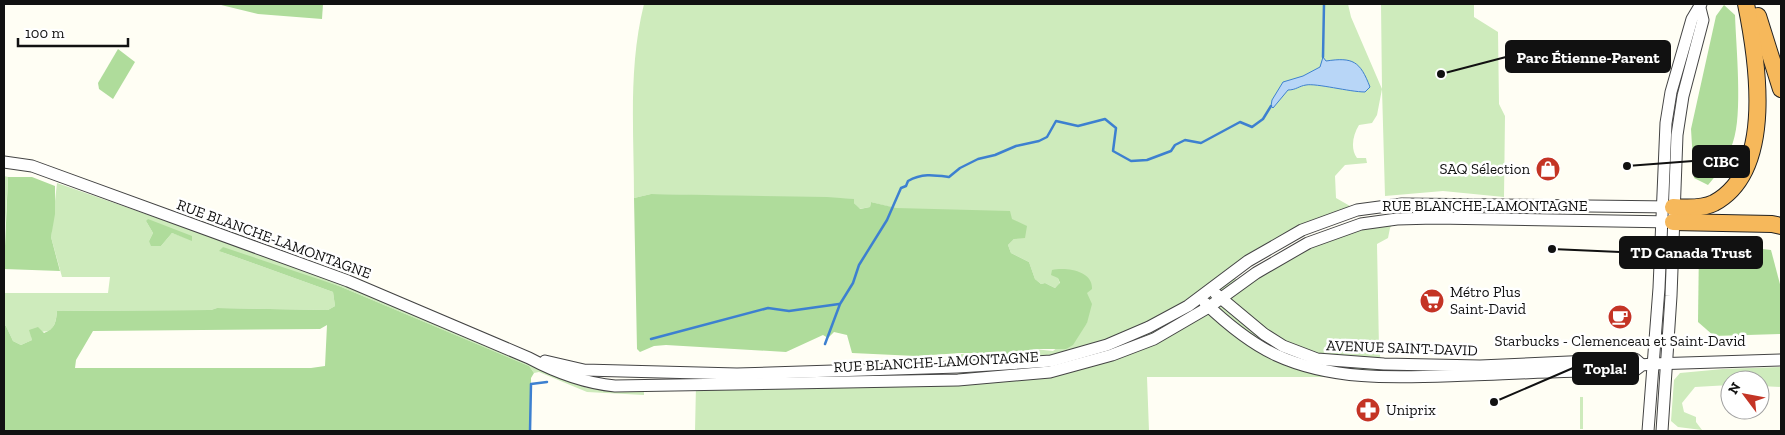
<svg xmlns="http://www.w3.org/2000/svg" width="1785" height="435" font-family="'Zilla Slab',serif">
  <rect width="100%" height="100%" fill="#fffef4"/>
  <g fill="#ceebbc" fill-rule="evenodd">
    <path d="M644 4H1348L1351 17 1382 89 1381 4H1474V17L1498 32 1499 104 1505 116 1504 197 1443 191 1385 196 1382 89 1377 115 1372 123 1359 125C1353 135 1350 148 1357 158H1366L1367 163 1345 165 1335 176 1336 198 1357 210 1302 230 1231 274 1241 284 1308 243 1397 219 1390 228 1388 238 1377 244 1379 348 1383 377H1147L1149 431H695L696 385 958 379 961 354 1029 352 1034 349 1053 351 1087 323 1058 278 1060 284 1055 288 1045 283 1041 284 1035 279 1029 262 1011 253 1008 245 1014 239 871 202 870 207 859 209 854 203V199L651 194 634 198C634 133 628 68 644 4Z"/>
    <path d="M4 176 8 177 4 246Z"/>
    <path d="M57 183 346 284 560 378 587 388 618 390V392H644V395L587 392 539 372 534 373 529 366 339 286 219 251 333 292 335 306 328 310 217 308 211 310 57 311C55 332 50 334 30 330L32 340 21 345 13 341 6 326H4V293H108L110 277H62L51 237ZM146 221 192 240 172 233 161 246 149 241 153 233Z"/>
    <path d="M1781 367V387L1760 386V380H1730V385L1695 387 1682 403 1684 412 1696 417V422L1702 430 1678 427 1671 421 1674 380 1680 373 1723 369Z"/>
    <rect x="1580" y="397" width="3" height="32"/>
  </g>
  <g fill="#afdc9b" fill-rule="evenodd">
    <path d="M217 4H323L322 19 258 14Z"/>
    <path d="M1724 5 1735 15C1736 46 1743 115 1733 142 1728 158 1719 173 1708 185L1694 178 1691 129 1716 16Z"/>
    <path d="M118 49 135 62 113 99 99 89 98 83Z"/>
    <path d="M8 177H32L55 186V214L51 237 60 271 4 269Z"/>
    <path d="M651 194 827 197 854 199V203L860 209 870 207 871 202 896 208 1010 211 1012 219 1027 226 1025 238 1014 239 1008 245 1011 253 1029 262 1035 279 1041 284 1045 283 1055 288 1060 283 1058 278 1051 275 1052 270C1065 267 1093 270 1092 289L1087 293 1092 304 1087 323 1073 345 1066 349H1034L1029 352 1009 354 961 353 916 356 852 353 847 335 834 332 828 338 823 335 786 352 666 345 654 346 640 352 637 349 634 198Z"/>
    <path d="M148 219 192 236V241L172 233 161 246H151L149 241 153 233 146 221Z"/>
    <path d="M1706 242 1771 250 1781 288V334L1714 336 1698 322 1699 245Z"/>
    <path d="M223 247 339 286 529 366 534 373 531 378V431H4V326H6L13 341 21 345 32 340 29 330 38 327 44 333C55 329 56 322 57 311L211 310 217 308 328 310 335 306 333 292 219 251ZM327 325 325 366 311 368H75L76 360 93 331 320 329Z"/>
  </g>
  <path fill="#b8d6f7" stroke="#3d80d0" d="M1323 57 1326 61C1353 57 1360 61 1370 87L1365 92C1350 92 1316 83 1306 85 1299 86 1296 90 1288 90L1273 108 1271 106 1272 100 1283 82 1303 76 1320 67Z"/>
  <g fill="none" stroke-linecap="round" stroke-linejoin="round">
    <g stroke="#3d80d0" stroke-width="2.5">
      <path d="M1323 57 1324 4"/>
      <path d="M651 339 768 308 789 311 839 304"/>
      <path d="M825 344 840 304 853 283 859 265 887 220 901 188 906 186 908 181C922 173 934 175 949 177L960 168 978 159 995 155 1016 146 1039 141 1047 137 1056 121 1078 126 1105 119 1116 128 1113 151 1131 161 1147 160 1171 151 1175 145 1185 140 1201 143 1240 122 1252 127 1263 119 1271 106"/>
      <path d="M530 431 531 384 547 382"/>
    </g>
    <defs>
      <g id="tertiary">
        <path d="M4 162 32 166 348 281 529 358C557 373 584 383 615 386L958 380 1050 372 1112 355 1154 339 1209 307 1256 273 1308 243 1361 224 1397 219 1435 218 1673 222"/>
        <path d="M1216 294 1264 334 1283 346 1317 359 1384 364 1480 366 1635 359 1642 365"/>
        <path d="M1205 303C1226 323 1250 343 1276 355 1337 383 1406 377 1471 375 1525 373 1580 370 1634 371L1642 365 1652 364 1781 360"/>
        <path d="M545 361 584 370 737 374 958 367 1051 361 1107 345 1149 327 1188 306 1248 261 1302 230 1357 210 1402 204 1673 207"/>
        <path d="M1648 431 1659 288 1666 123 1671 92 1692 19 1701 4"/>
        <path d="M1662 431 1671 296 1677 135 1683 96 1703 20 1700 8"/>
      </g>
      <g id="motorway">
        <path d="M1758 16 1781 89"/>
        <path d="M1673 207C1686 208 1702 209 1714 203 1776 170 1757 58 1746 4"/>
        <path d="M1673 222 1772 224 1781 226"/>
      </g>
    </defs>
    <use href="#tertiary" stroke="#444" stroke-width="13"/>
    <use href="#motorway" stroke="#222" stroke-width="18"/>
    <use href="#tertiary" stroke="#fff" stroke-width="11"/>
    <use href="#motorway" stroke="#f6b85b" stroke-width="16"/>
  </g>
  <defs>
    <symbol id="shop-disc" viewBox="-11 -11 22 22"><circle r="9.5" fill="#c43425" stroke="#fff"/><path d="M-5-2.5h2.3a2.7 3.5 0 0 1 5.4 0H5L5.5 6h-11ZM-1.5-2.5h3a1.5 2.3 0 0 0-3 0Z" fill="#fff"/></symbol>
    <symbol id="supermarket-disc" viewBox="-11 -11 22 22"><circle r="9.5" fill="#c43425" stroke="#fff"/><path d="M-6-5.5h2.5l.6 2H6L4.5 2H-2.5L-4.4-4H-6ZM-1.5 3.2a1.3 1.3 0 1 0 .1 0ZM3 3.2a1.3 1.3 0 1 0 .1 0Z" fill="#fff"/></symbol>
    <symbol id="cafe-disc" viewBox="-11 -11 22 22"><circle r="9.5" fill="#c43425" stroke="#fff"/><path d="M-5.5-4.5H6V0H3Q3 3.5 0 3.5H-2.5Q-5.5 3.5-5.5 0ZM3-3.2v2h1.7v-2ZM-6 4.5H4V6H-6Z" fill="#fff"/></symbol>
    <symbol id="pharmacy-disc" viewBox="-11 -11 22 22"><circle r="9.5" fill="#c43425" stroke="#fff"/><path d="M-2-6h4v4h4v4h-4v4h-4v-4h-4v-4h4Z" fill="#fff"/></symbol>
  </defs>
  <g fill-rule="evenodd">
    <use href="#shop-disc" x="1534" y="155" width="28" height="28"/>
    <use href="#supermarket-disc" x="1418" y="287" width="28" height="28"/>
    <use href="#cafe-disc" x="1606" y="303" width="28" height="28"/>
    <use href="#pharmacy-disc" x="1354" y="396" width="28" height="28"/>
  </g>
  <g text-anchor="middle" stroke-width="5" stroke-linejoin="round" paint-order="stroke">
    <g font-size="15" fill="#111" stroke="#fff" text-anchor="start">
      <text x="1530" y="174" text-anchor="end">SAQ Sélection</text>
      <text x="1450" y="297">Métro Plus<tspan x="1450" dy="17">Saint-David</tspan></text>
      <text x="1620" y="346" text-anchor="middle">Starbucks - Clemenceau et Saint-David</text>
      <text x="1386" y="415">Uniprix</text>
    </g>
    <g font-size="15" fill="#111" stroke="#fff">
      <text x="1485" y="211">RUE BLANCHE-LAMONTAGNE</text>
      <text transform="translate(274 239) rotate(20)" y="5">RUE BLANCHE-LAMONTAGNE</text>
      <text transform="translate(1402 348) rotate(2)" y="5">AVENUE SAINT-DAVID</text>
      <text transform="translate(936 362) rotate(-3)" y="5">RUE BLANCHE-LAMONTAGNE</text>
    </g>
  </g>
  <path fill="none" stroke="#111" stroke-width="2" d="M1441 74L1506 57M1627 166L1693 161M1552 249L1620 252M1494 402L1573 368"/>
  <g fill="#111" stroke="#fff" stroke-width="2">
    <circle cx="1441" cy="74" r="5"/>
    <circle cx="1627" cy="166" r="5"/>
    <circle cx="1552" cy="249" r="5"/>
    <circle cx="1494" cy="402" r="5"/>
  </g>
  <g fill="#111" stroke="#111" stroke-width="2">
    <rect x="1506" y="41" width="164" height="31" rx="5"/>
    <rect x="1693" y="146" width="56" height="31" rx="5"/>
    <rect x="1620" y="237" width="142" height="31" rx="5"/>
    <rect x="1573" y="353" width="65" height="31" rx="5"/>
  </g>
  <g font-size="16" text-anchor="middle" font-weight="bold" fill="#fff">
    <text x="1588" y="63">Parc Étienne-Parent</text>
    <text x="1721" y="167">CIBC</text>
    <text x="1691" y="258">TD Canada Trust</text>
    <text x="1605" y="374">Topla!</text>
  </g>
  <rect width="1785" height="435" fill="none" stroke="#111111" stroke-width="10"/>
  <g transform="translate(1745 395) rotate(302)"><circle r="24" fill="#ffffff" stroke="#a0a0a0"/>
  <path d="M0-4L9 19L0 12L-9 19Z" fill="#c43425"/>
  <text y="-8" font-size="14" font-weight="bold" text-anchor="middle" fill="#111111">N</text>
  </g>
  <path d="M18 38v8h110v-8" fill="none" stroke="#111111" stroke-width="2.5"/>
  <text x="25" y="38" font-size="15" fill="#111111" stroke="#ffffff" stroke-width="4" paint-order="stroke">100 m</text>
</svg>
